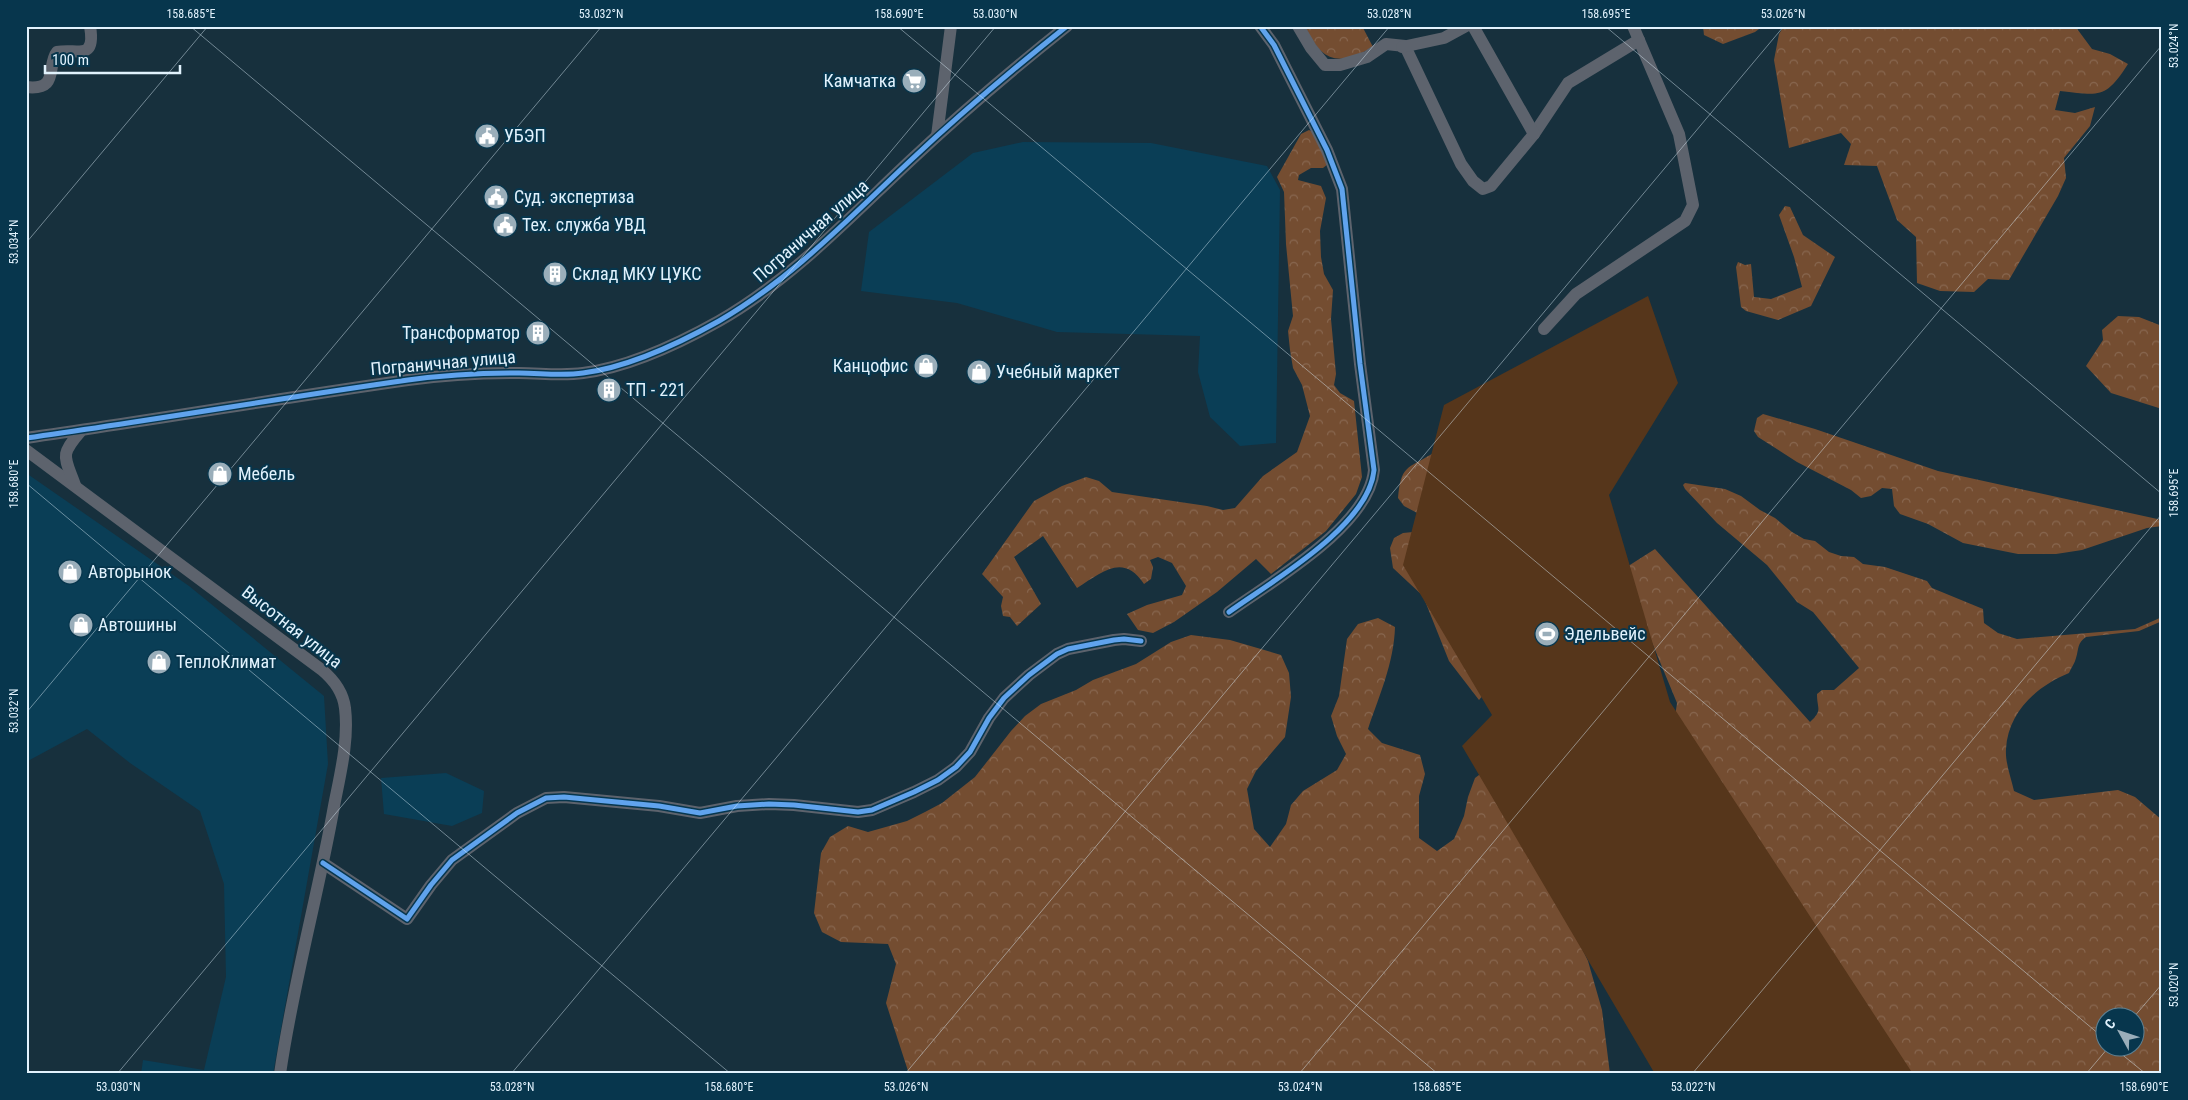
<svg xmlns="http://www.w3.org/2000/svg" width="2188" height="1100" font-family="'Roboto Condensed',sans-serif">
  <defs>
    <pattern id="forest-crowns" width="20" height="18" patternUnits="userSpaceOnUse" patternTransform="scale(1.25)"><rect width="20" height="18" fill="#744d31"/><path d="M2 6a3 3 0 1 1 6 0M12 15a3 3 0 1 1 6 0" fill="none" stroke="#886750"/></pattern>
  </defs>
  <rect width="100%" height="100%" fill="#17303d"/>
  <g fill="#0a3e56">
    <path d="M1023 142 1151 143 1267 166 1280 190 1276 443 1240 446 1210 417 1198 372 1200 336 1057 332 957 303 861 291 869 232 973 153Z"/>
    <path d="M26 473 189 586 324 696 328 764 273 1074H141L143 1060 204 1070 226 977 224 884 200 811 130 763 87 729 26 762Z"/>
    <path d="M446 773 484 791 482 813 452 826 384 814 381 778Z"/>
  </g>
  <g fill="url(#forest-crowns)" fill-rule="evenodd">
    <path d="M1304 26H1362L1373 47C1338 67 1322 62 1304 26Z"/>
    <path d="M1703 26H1763L1755 32 1723 44 1704 35Z"/>
    <path d="M1784 26H2075L2092 49 2110 54 2128 64C2105 100 2099 95 2060 91L2055 110 2075 113 2095 107 2090 126 2064 158 2066 178 2058 196 2009 280 1988 279 1974 292 1940 291 1917 283 1916 237 1897 220 1877 166 1844 165 1851 144 1841 133 1789 148 1774 60 1779 34Z"/>
    <path d="M1309 130 1316 134 1328 164 1323 168H1311L1299 175 1298 180 1321 186 1326 198 1320 231 1321 257 1324 274 1333 290 1331 319 1336 374 1334 385 1340 393 1354 401 1362 477 1356 494 1326 531 1271 574 1256 559 1217 592 1174 622 1153 633 1138 630 1127 614 1147 605 1182 595 1186 586 1172 563 1158 557 1150 560 1153 567 1151 579 1144 584C1123 552 1101 573 1077 588L1043 536 1014 557 1041 604 1017 626 1010 617 1003 616 1001 606 1003 597 982 574 1034 501 1062 486 1086 477 1099 481 1112 492 1207 506 1223 510 1235 508 1263 476 1297 452 1310 416 1302 385 1293 368 1290 350 1288 331 1293 316 1286 244 1284 192 1277 177 1301 134Z"/>
    <path d="M1785 206 1790 207 1803 235 1835 257 1811 306 1778 320 1746 311 1741 307 1736 267 1738 262 1745 265 1751 264 1754 297 1771 299 1802 287 1794 257 1779 215Z"/>
    <path d="M2118 316 2139 317 2162 326V409L2111 393 2086 366 2103 340 2102 330Z"/>
    <path d="M1763 414 1815 429 1938 471 2162 520V526L2147 528 2082 550 2056 554H2018L1963 543 1928 524 1900 514 1894 506 1892 489 1882 488 1871 496 1861 498 1851 490 1797 462 1758 437 1754 431 1757 418Z"/>
    <path d="M1432 454 1485 693 1479 700 1449 661 1423 596 1393 568 1390 548 1394 538 1403 533 1423 531 1421 515 1404 506 1398 498C1401 466 1406 469 1432 454Z"/>
    <path d="M1685 483 1725 489 1741 496 1760 510 1775 518 1792 532 1804 539 1815 541 1829 552 1841 556 1854 557 1863 564 1885 567 1927 581 1932 588 1983 609 1984 623 1998 633 2017 639 2135 629 2162 617V621L2139 631 2086 637C2077 643 2079 648 2076 658 2075 663 2071 668 2069 673 2037 686 2008 712 2006 749 2005 762 2011 778 2014 791L2034 800 2118 790 2135 797 2162 820V1074H1878L1675 717 1677 703 1622 570 1655 549 1810 722C1823 710 1817 709 1817 694L1822 690H1834L1859 668 1813 612 1797 602 1767 565 1717 523 1685 489 1683 485ZM2106 1018H2136V1048H2106Z"/>
    <path d="M1378 618 1395 627C1394 663 1379 696 1368 729L1382 743 1420 755 1425 774 1419 796V838L1437 851 1454 839 1464 816 1468 797 1475 778 1491 766 1511 802 1588 961 1602 1010 1610 1074H909L886 1003 896 964 888 944 841 942 822 932 814 913 821 853 830 837 848 826 868 832 907 821 925 812 942 803 975 777 1011 731 1025 716 1041 704 1076 690 1093 680 1136 664 1171 642 1191 635 1230 640 1281 655 1289 673 1291 697 1285 737 1256 771 1247 789 1254 829 1270 847 1286 824 1291 805 1303 791 1337 770 1346 754 1337 736 1331 716 1339 696 1347 639 1358 624Z"/>
  </g>
  <path fill="#56361b" d="M1648 296 1678 383 1609 495 1670 702 1913 1074H1655L1462 746 1492 715 1403 565 1444 405Z"/>
  <g fill="none" stroke-linecap="round" stroke-linejoin="round">
    <g stroke="#5d636d" stroke-width="12">
      <path d="M1298 26 1311 48 1325 65H1340L1367 57 1386 44 1405 46 1461 164 1473 181 1483 189 1491 186 1534 134 1568 83 1639 40"/>
      <path d="M1473 26 1534 134"/>
      <path d="M1402 47 1444 38 1466 26"/>
      <path d="M26 87C60 91 46 66 57 52 77 48 96 62 90 26"/>
      <path d="M937 136 951 26"/>
      <path d="M1544 329 1576 294 1685 221 1693 205 1679 134 1633 26"/>
      <path d="M26 438C154 420 281 398 408 380 445 375 482 373 519 373 540 373 562 376 583 373 630 367 678 344 719 321 792 279 850 217 911 160 961 113 1013 69 1067 26"/>
      <path d="M26 450 322 670C334 680 343 692 345 708 349 740 340 775 334 806 318 896 293 983 280 1074"/>
      <path d="M75 485C65 457 59 456 80 432"/>
      <path d="M1229 612C1272 581 1369 526 1374 470L1360 364 1342 189 1327 150 1274 45 1260 26"/>
      <path d="M323 863 407 919 431 885 452 860 517 813 546 798 564 797 659 806 700 813 737 806 769 804 794 805 858 812 872 810 914 792 938 780 956 767 970 752 989 718 1004 698 1029 675 1057 654 1068 649 1114 640 1124 639 1141 641"/>
    </g>
    <defs>
      <g id="cycleway">
        <path d="M26 438C154 420 281 398 408 380 445 375 482 373 519 373 540 373 562 376 583 373 630 367 678 344 719 321 792 279 850 217 911 160 961 113 1013 69 1067 26"/>
        <path d="M1229 612C1272 581 1369 526 1374 470L1360 364 1342 189 1327 150 1274 45 1260 26"/>
        <path d="M323 863 407 919 431 885 452 860 517 813 546 798 564 797 659 806 700 813 737 806 769 804 794 805 858 812 872 810 914 792 938 780 956 767 970 752 989 718 1004 698 1029 675 1057 654 1068 649 1114 640 1124 639 1141 641"/>
      </g>
    </defs>
    <use href="#cycleway" stroke="#07364d" stroke-width="8"/>
    <use href="#cycleway" stroke="#60a3ed" stroke-width="5"/>
  </g>
  <path fill="none" stroke="#e1f2fd" stroke-width="1" stroke-opacity="0.45" d="M190 26 1438 1074M897 26 2106 1040M1605 26 2162 494M26 243 208 26M26 483 731 1074M26 713 602 26M2133 1018 2162 984M2114 1048 2146 1074M117 1074 996 26M511 1074 1390 26M905 1074 1784 26M1299 1074 2162 45M1692 1074 2162 514M2086 1074 2108 1048"/>
  <defs>
    <symbol id="supermarket-disc" viewBox="-11 -11 22 22"><circle r="9.5" fill="#9aaeba" stroke="#07364d"/><path d="M-6-5.5h2.5l.6 2H6L4.5 2H-2.5L-4.4-4H-6ZM-1.5 3.2a1.3 1.3 0 1 0 .1 0ZM3 3.2a1.3 1.3 0 1 0 .1 0Z" fill="#fff"/></symbol>
    <symbol id="civic-disc" viewBox="-11 -11 22 22"><circle r="9.5" fill="#9aaeba" stroke="#07364d"/><path d="M-.6-6.5H3V-4.5H.6V-3L4-1V1h2V6H-6V1h2V-1L-.6-3ZM-1.2 2.5V6h2.4V2.5Z" fill="#fff"/></symbol>
    <symbol id="building-disc" viewBox="-11 -11 22 22"><circle r="9.5" fill="#9aaeba" stroke="#07364d"/><path d="M-4-6H4V6H1V3H-1V6H-4ZM-2.5-4.3h1.7v1.8h-1.7ZM.8-4.3h1.7v1.8H.8ZM-2.5-1h1.7V.8h-1.7ZM.8-1h1.7V.8H.8Z" fill="#fff"/></symbol>
    <symbol id="shop-disc" viewBox="-11 -11 22 22"><circle r="9.5" fill="#9aaeba" stroke="#07364d"/><path d="M-5-2.5h2.3a2.7 3.5 0 0 1 5.4 0H5L5.5 6h-11ZM-1.5-2.5h3a1.5 2.3 0 0 0-3 0Z" fill="#fff"/></symbol>
    <symbol id="stadium-disc" viewBox="-11 -11 22 22"><circle r="9.5" fill="#9aaeba" stroke="#07364d"/><path d="M0-5a6.5 5 0 1 0 0 10a6.5 5 0 1 0 0-10ZM-3.5-1.8h7v3.6h-7Z" fill="#fff"/></symbol>
  </defs>
  <g fill-rule="evenodd">
    <use href="#supermarket-disc" x="900" y="67" width="28" height="28"/>
    <use href="#civic-disc" x="473" y="122" width="28" height="28"/>
    <use href="#civic-disc" x="482" y="183" width="28" height="28"/>
    <use href="#civic-disc" x="491" y="211" width="28" height="28"/>
    <use href="#building-disc" x="541" y="260" width="28" height="28"/>
    <use href="#building-disc" x="524" y="319" width="28" height="28"/>
    <use href="#shop-disc" x="912" y="352" width="28" height="28"/>
    <use href="#shop-disc" x="965" y="358" width="28" height="28"/>
    <use href="#building-disc" x="595" y="376" width="28" height="28"/>
    <use href="#shop-disc" x="206" y="460" width="28" height="28"/>
    <use href="#shop-disc" x="56" y="558" width="28" height="28"/>
    <use href="#shop-disc" x="67" y="611" width="28" height="28"/>
    <use href="#stadium-disc" x="1533" y="620" width="28" height="28"/>
    <use href="#shop-disc" x="145" y="648" width="28" height="28"/>
  </g>
  <g text-anchor="middle" stroke-width="4" stroke-linejoin="round" paint-order="stroke">
    <g font-size="18" fill="#e1f2fd" stroke="#07364d" text-anchor="start">
      <text x="896" y="87" text-anchor="end">Камчатка</text>
      <text x="504" y="142">УБЭП</text>
      <text x="514" y="203">Суд. экспертиза</text>
      <text x="522" y="231">Тех. служба УВД</text>
      <text x="572" y="280">Склад МКУ ЦУКС</text>
      <text x="520" y="339" text-anchor="end">Трансформатор</text>
      <text x="908" y="372" text-anchor="end">Канцофис</text>
      <text x="996" y="378">Учебный маркет</text>
      <text x="626" y="396">ТП - 221</text>
      <text x="238" y="480">Мебель</text>
      <text x="88" y="578">Авторынок</text>
      <text x="98" y="631">Автошины</text>
      <text x="1564" y="640">Эдельвейс</text>
      <text x="176" y="668">ТеплоКлимат</text>
    </g>
    <g font-size="18" fill="#e1f2fd" stroke="#07364d">
      <text transform="translate(811 231) rotate(-41)" y="6">Пограничная улица</text>
      <text transform="translate(443 363) rotate(-5)" y="6">Пограничная улица</text>
      <text transform="translate(292 627) rotate(38)" y="6">Высотная улица</text>
    </g>
  </g>
  <rect width="2188" height="1100" fill="none" stroke="#07364d" stroke-width="55"/>
  <g transform="translate(2120 1032) rotate(310)"><circle r="24" fill="#07364d" stroke="#5e8193"/>
  <path d="M0-4L9 19L0 12L-9 19Z" fill="#9aaeba"/>
  <text y="-8" font-size="14" font-weight="bold" text-anchor="middle" fill="#e1f2fd">С</text>
  </g>
  <path d="M45 65v8h135v-8" fill="none" stroke="#e1f2fd" stroke-width="2.5"/>
  <text x="52" y="65" font-size="15" fill="#e1f2fd" stroke="#07364d" stroke-width="4" paint-order="stroke">100 m</text>
  <rect x="28" y="28" width="2132" height="1044" fill="none" stroke="#e1f2fd" stroke-width="2"/>
  <g font-size="12" text-anchor="middle" fill="#e1f2fd">
    <text x="191" y="18">158.685°E</text>
    <text x="601" y="18">53.032°N</text>
    <text x="899" y="18">158.690°E</text>
    <text x="995" y="18">53.030°N</text>
    <text x="1389" y="18">53.028°N</text>
    <text x="1606" y="18">158.695°E</text>
    <text x="1783" y="18">53.026°N</text>
    <text transform="translate(2174 46) rotate(-90)" y="4">53.024°N</text>
    <text transform="translate(14 242) rotate(-90)" y="4">53.034°N</text>
    <text transform="translate(14 484) rotate(-90)" y="4">158.680°E</text>
    <text transform="translate(2174 493) rotate(-90)" y="4">158.695°E</text>
    <text transform="translate(14 711) rotate(-90)" y="4">53.032°N</text>
    <text transform="translate(2174 985) rotate(-90)" y="4">53.020°N</text>
    <text x="118" y="1091">53.030°N</text>
    <text x="512" y="1091">53.028°N</text>
    <text x="729" y="1091">158.680°E</text>
    <text x="906" y="1091">53.026°N</text>
    <text x="1300" y="1091">53.024°N</text>
    <text x="1437" y="1091">158.685°E</text>
    <text x="1693" y="1091">53.022°N</text>
    <text x="2144" y="1091">158.690°E</text>
  </g>
</svg>
